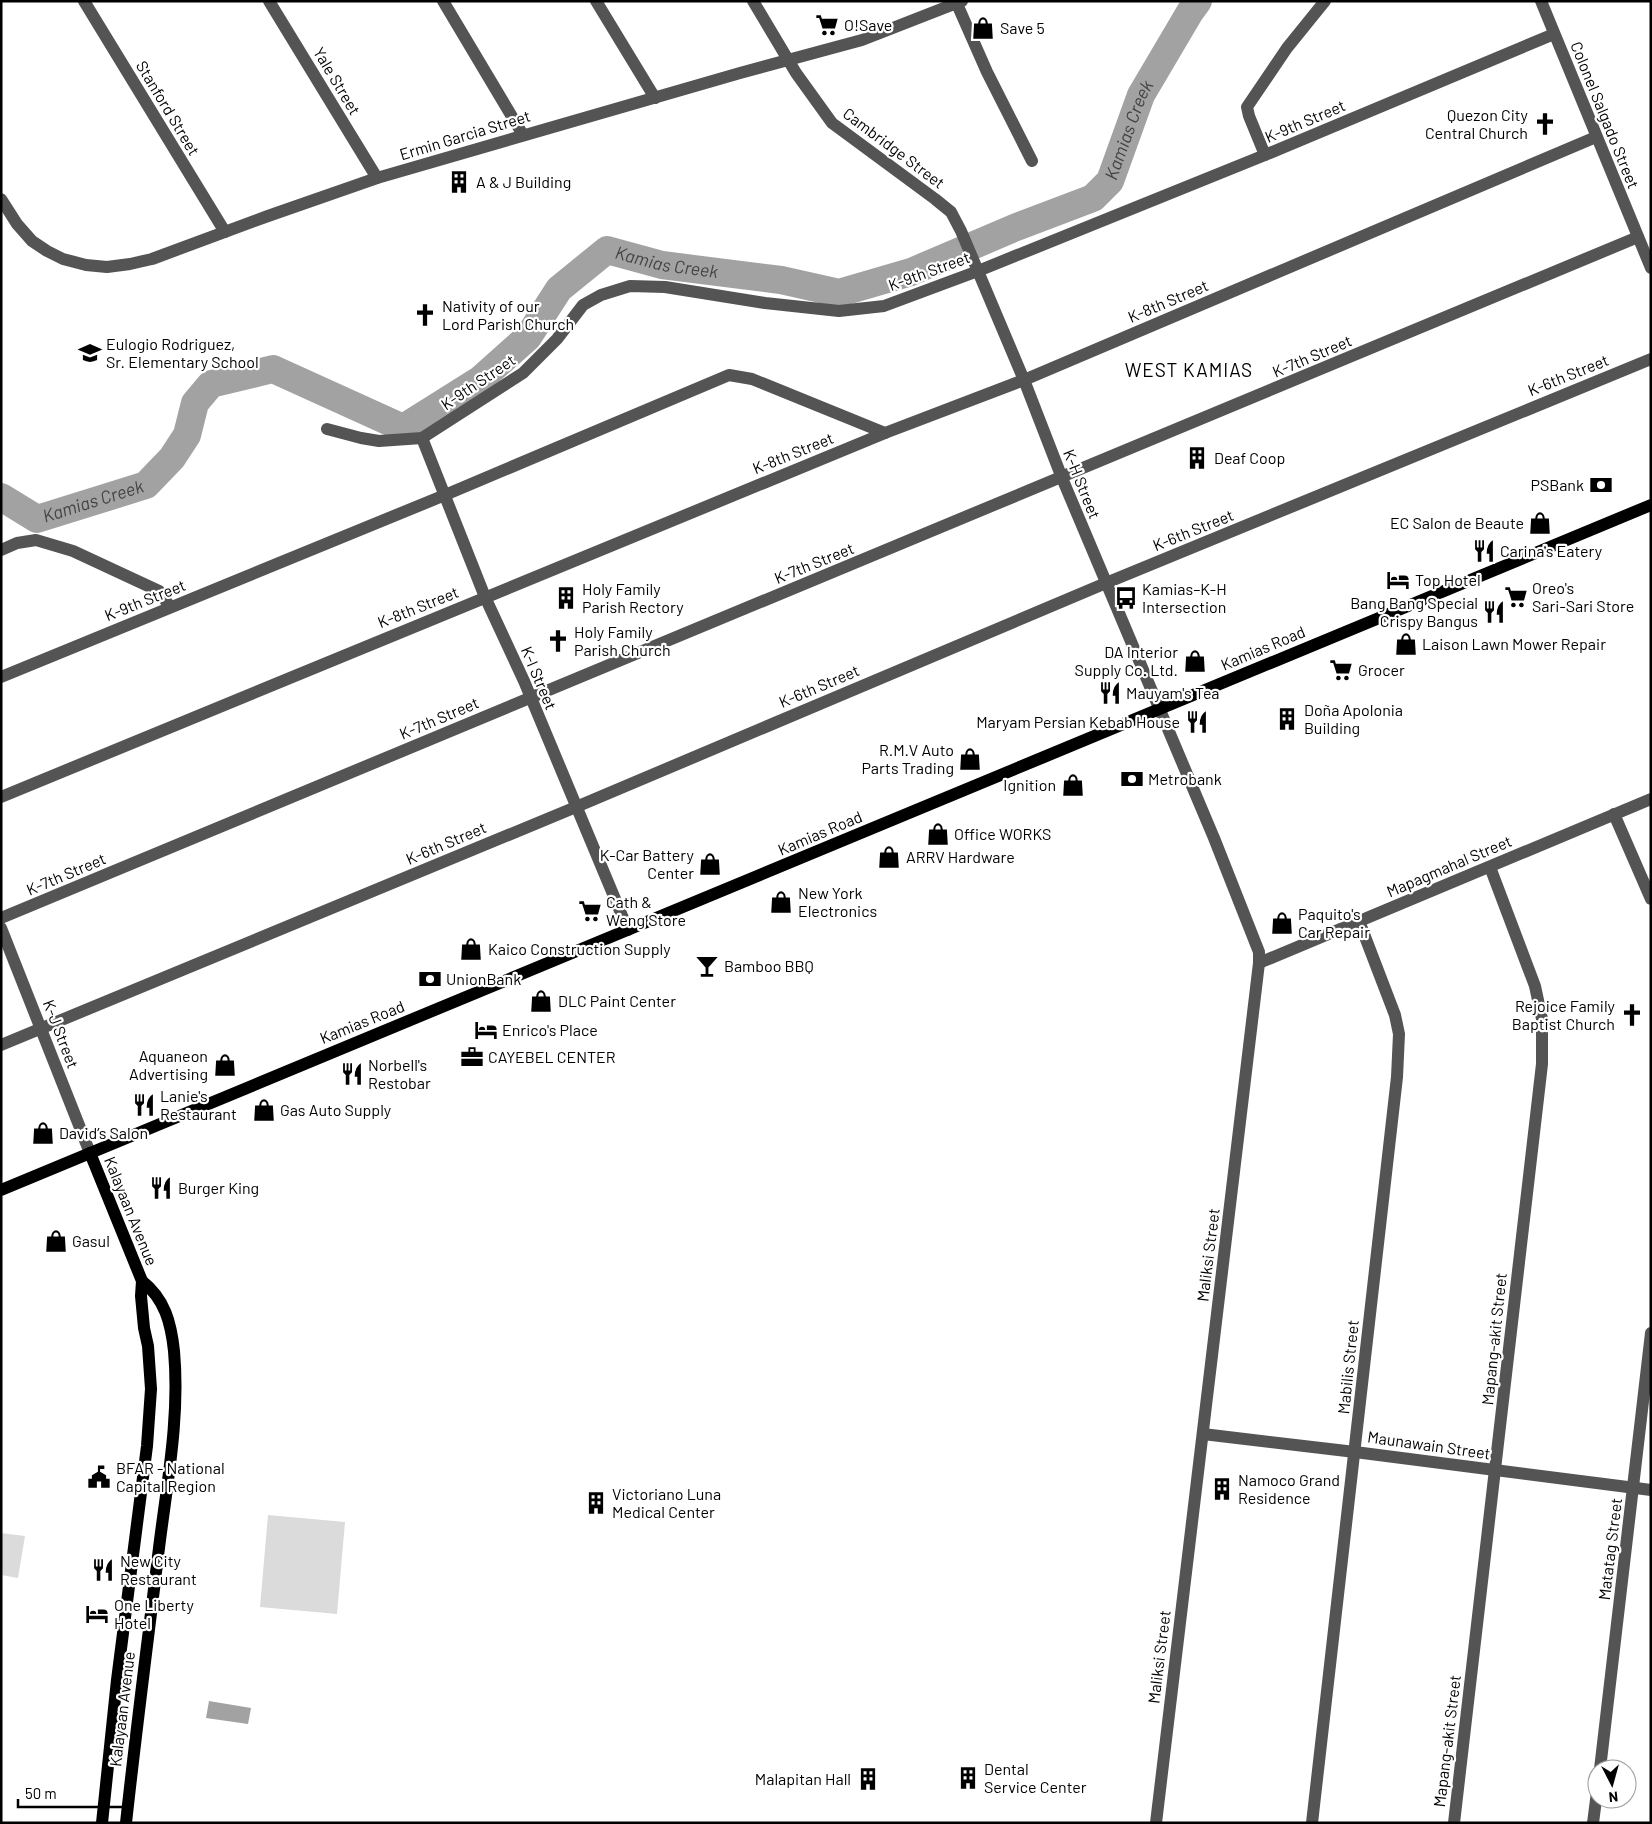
<svg xmlns="http://www.w3.org/2000/svg" width="1652" height="1824" font-family="Barlow,sans-serif">
  <rect width="100%" height="100%" fill="#fff"/>
  <g fill="#dbdbdb">
    <path d="M268 1515 345 1522 337 1614 260 1607Z"/>
    <path d="M1 1533 25 1536 18 1578 1 1575Z"/>
  </g>
  <path fill="#a2a2a2" d="M209 1701 251 1708 248 1724 206 1718Z"/>
  <g fill="none" stroke-linecap="round" stroke-linejoin="round">
    <path stroke="#a2a2a2" stroke-width="28" id="s1" d="M1 497 37 519 146 485 172 458 187 435 195 403 211 384 273 369 403 428 481 379 528 337 559 289 607 250 662 265 781 280 839 293 911 272 1014 228 1093 198 1110 181 1141 95 1190 12 1198 1"/>
    <g stroke="#545454" stroke-width="12">
      <path d="M84 1 225 232"/>
      <path d="M269 1 377 178"/>
      <path d="M443 1 523 135"/>
      <path d="M596 1 655 98"/>
      <path d="M753 1 796 73 832 123 935 199 951 212 961 231 1024 380 1062 478 1214 838 1259 952V963L1156 1823"/>
      <path d="M1541 1 1651 268"/>
      <path d="M957 4 987 72 1032 161"/>
      <path d="M1265 155 1249 116 1247 107 1287 48 1325 1"/>
      <path d="M1 199 17 224 32 241 47 251 63 259 86 265 107 267 130 264 152 259 268 216 377 178 740 73 862 40 962 1"/>
      <path d="M327 429 361 438 379 441 422 438 523 373 557 339 583 305 601 295 630 286 665 287 765 303 839 311 884 306 978 271 1265 155 1554 34"/>
      <path d="M422 438 485 597 524 681 628 930"/>
      <path d="M1 550 17 543 36 540 73 551 159 591 170 607"/>
      <path d="M1 677 445 495 729 375 752 379 885 433"/>
      <path d="M1 797 885 433 1024 380 1596 137"/>
      <path d="M1614 814 1651 899"/>
      <path d="M1 918C547 691 1093 465 1638 237"/>
      <path d="M1 928 90 1153"/>
      <path d="M1259 963 1651 799"/>
      <path d="M1 1045 576 807 1106 583 1651 359"/>
      <path d="M1203 1434 1355 1452 1651 1490"/>
      <path d="M1600 1769 1651 1333"/>
      <path d="M1312 1823 1397 1077 1399 1034 1395 1015 1359 921"/>
      <path d="M1454 1823 1542 1064V1019L1535 986 1490 867"/>
      <path d="M1593 1823 1597 1792"/>
    </g>
    <g stroke="#000" stroke-width="12">
      <path d="M90 1153 142 1281 141 1296 144 1328 148 1346 151 1389 147 1446 117 1680 102 1823"/>
      <path d="M1 1190 1651 505"/>
      <path d="M126 1823C136 1731 148 1639 159 1548 167 1483 180 1417 174 1351 171 1323 165 1299 142 1281"/>
    </g>
  </g>
  <defs>
    <symbol id="supermarket-bare" viewBox="-9 -9 18 18"><path d="M-6-5.5h2.5l.6 2H6L4.5 2H-2.5L-4.4-4H-6ZM-1.5 3.2a1.3 1.3 0 1 0 .1 0ZM3 3.2a1.3 1.3 0 1 0 .1 0Z" fill="#000" stroke="#fff" stroke-width="2.5" paint-order="stroke"/></symbol>
    <symbol id="shop-bare" viewBox="-9 -9 18 18"><path d="M-5-2.5h2.3a2.7 3.5 0 0 1 5.4 0H5L5.5 6h-11ZM-1.5-2.5h3a1.5 2.3 0 0 0-3 0Z" fill="#000" stroke="#fff" stroke-width="2.5" paint-order="stroke"/></symbol>
    <symbol id="church-bare" viewBox="-9 -9 18 18"><path d="M-1.2-6h2.4v3.5h3.3v2.4h-3.3V6h-2.4V-.1h-3.3v-2.4h3.3Z" fill="#000" stroke="#fff" stroke-width="2.5" paint-order="stroke"/></symbol>
    <symbol id="building-bare" viewBox="-9 -9 18 18"><path d="M-4-6H4V6H1V3H-1V6H-4ZM-2.5-4.3h1.7v1.8h-1.7ZM.8-4.3h1.7v1.8H.8ZM-2.5-1h1.7V.8h-1.7ZM.8-1h1.7V.8H.8Z" fill="#000" stroke="#fff" stroke-width="2.5" paint-order="stroke"/></symbol>
    <symbol id="school-bare" viewBox="-9 -9 18 18"><path d="M0-5L7-2L0 1L-7-2ZM-4 1L0 2.5L4 1V4Q0 6-4 4Z" fill="#000" stroke="#fff" stroke-width="2.5" paint-order="stroke"/></symbol>
    <symbol id="bank-bare" viewBox="-9 -9 18 18"><path d="M-6-4H6V4H-6ZM0-2.3a2.3 2.3 0 1 0 0 4.6a2.3 2.3 0 1 0 0-4.6Z" fill="#000" stroke="#fff" stroke-width="2.5" paint-order="stroke"/></symbol>
    <symbol id="restaurant-bare" viewBox="-9 -9 18 18"><path d="M-5-6h1v4h1v-4h1v4h1v-4h1v5L-1.5 .5V6h-2V.5L-5-1ZM5-6V6H3V1.5H1.5Q1.5-4 5-6Z" fill="#000" stroke="#fff" stroke-width="2.5" paint-order="stroke"/></symbol>
    <symbol id="hotel-bare" viewBox="-9 -9 18 18"><path d="M-6-4.5h1.5V1H6V5H4.5V3h-9V5H-6ZM-4 0a1.8 1.8 0 1 1 3.6 0ZM.5 0V-2.5h3Q6-2.5 6 0Z" fill="#000" stroke="#fff" stroke-width="2.5" paint-order="stroke"/></symbol>
    <symbol id="bus-bare" viewBox="-9 -9 18 18"><path d="M-5-6H5V4H4V6H2V4H-2V6H-4V4H-5ZM-3.5-4V0h7V-4ZM-3.5 1.2v1.5H-2V1.2ZM2 1.2v1.5H3.5V1.2Z" fill="#000" stroke="#fff" stroke-width="2.5" paint-order="stroke"/></symbol>
    <symbol id="bar-bare" viewBox="-9 -9 18 18"><path d="M-6-5H6L.8 .8V4.5H3.5V6h-7V4.5H-.8V.8Z" fill="#000" stroke="#fff" stroke-width="2.5" paint-order="stroke"/></symbol>
    <symbol id="office-bare" viewBox="-9 -9 18 18"><path d="M-6-3h4V-5.5h4V-3h4V5H-6ZM-1-4.5V-3h2v-1.5ZM-6 0V1H6V0Z" fill="#000" stroke="#fff" stroke-width="2.5" paint-order="stroke"/></symbol>
    <symbol id="civic-bare" viewBox="-9 -9 18 18"><path d="M-.6-6.5H3V-4.5H.6V-3L4-1V1h2V6H-6V1h2V-1L-.6-3ZM-1.2 2.5V6h2.4V2.5Z" fill="#000" stroke="#fff" stroke-width="2.5" paint-order="stroke"/></symbol>
  </defs>
  <g fill-rule="evenodd">
    <use href="#supermarket-bare" x="811" y="9" width="32" height="32"/>
    <use href="#shop-bare" x="967" y="12" width="32" height="32"/>
    <use href="#church-bare" x="1529" y="108" width="32" height="32"/>
    <use href="#building-bare" x="443" y="166" width="32" height="32"/>
    <use href="#church-bare" x="409" y="299" width="32" height="32"/>
    <use href="#school-bare" x="74" y="337" width="32" height="32"/>
    <use href="#building-bare" x="1181" y="442" width="32" height="32"/>
    <use href="#bank-bare" x="1585" y="469" width="32" height="32"/>
    <use href="#shop-bare" x="1524" y="507" width="32" height="32"/>
    <use href="#restaurant-bare" x="1468" y="535" width="32" height="32"/>
    <use href="#hotel-bare" x="1382" y="564" width="32" height="32"/>
    <use href="#supermarket-bare" x="1500" y="581" width="32" height="32"/>
    <use href="#building-bare" x="550" y="582" width="32" height="32"/>
    <use href="#bus-bare" x="1110" y="582" width="32" height="32"/>
    <use href="#restaurant-bare" x="1478" y="596" width="32" height="32"/>
    <use href="#church-bare" x="542" y="625" width="32" height="32"/>
    <use href="#shop-bare" x="1390" y="628" width="32" height="32"/>
    <use href="#shop-bare" x="1179" y="645" width="32" height="32"/>
    <use href="#supermarket-bare" x="1325" y="654" width="32" height="32"/>
    <use href="#restaurant-bare" x="1094" y="677" width="32" height="32"/>
    <use href="#building-bare" x="1271" y="703" width="32" height="32"/>
    <use href="#restaurant-bare" x="1181" y="706" width="32" height="32"/>
    <use href="#shop-bare" x="954" y="743" width="32" height="32"/>
    <use href="#bank-bare" x="1116" y="763" width="32" height="32"/>
    <use href="#shop-bare" x="1057" y="769" width="32" height="32"/>
    <use href="#shop-bare" x="922" y="818" width="32" height="32"/>
    <use href="#shop-bare" x="873" y="841" width="32" height="32"/>
    <use href="#shop-bare" x="694" y="848" width="32" height="32"/>
    <use href="#shop-bare" x="765" y="886" width="32" height="32"/>
    <use href="#supermarket-bare" x="574" y="895" width="32" height="32"/>
    <use href="#shop-bare" x="1266" y="907" width="32" height="32"/>
    <use href="#shop-bare" x="455" y="933" width="32" height="32"/>
    <use href="#bar-bare" x="691" y="950" width="32" height="32"/>
    <use href="#bank-bare" x="414" y="963" width="32" height="32"/>
    <use href="#shop-bare" x="525" y="985" width="32" height="32"/>
    <use href="#church-bare" x="1616" y="999" width="32" height="32"/>
    <use href="#hotel-bare" x="470" y="1014" width="32" height="32"/>
    <use href="#office-bare" x="456" y="1041" width="32" height="32"/>
    <use href="#shop-bare" x="209" y="1049" width="32" height="32"/>
    <use href="#restaurant-bare" x="336" y="1058" width="32" height="32"/>
    <use href="#restaurant-bare" x="128" y="1089" width="32" height="32"/>
    <use href="#shop-bare" x="248" y="1094" width="32" height="32"/>
    <use href="#shop-bare" x="27" y="1117" width="32" height="32"/>
    <use href="#restaurant-bare" x="145" y="1172" width="32" height="32"/>
    <use href="#shop-bare" x="40" y="1225" width="32" height="32"/>
    <use href="#civic-bare" x="83" y="1461" width="32" height="32"/>
    <use href="#building-bare" x="1206" y="1473" width="32" height="32"/>
    <use href="#building-bare" x="580" y="1487" width="32" height="32"/>
    <use href="#restaurant-bare" x="87" y="1554" width="32" height="32"/>
    <use href="#hotel-bare" x="81" y="1598" width="32" height="32"/>
    <use href="#building-bare" x="952" y="1762" width="32" height="32"/>
    <use href="#building-bare" x="852" y="1763" width="32" height="32"/>
  </g>
  <g text-anchor="middle" stroke-width="4.5" stroke-linejoin="round" paint-order="stroke">
    <g font-size="16" fill="#000" stroke="#fff" text-anchor="start">
      <text x="844" y="31">O!Save</text>
      <text x="1000" y="34">Save 5</text>
      <text x="1528" y="121" text-anchor="end">Quezon City<tspan x="1528" dy="18">Central Church</tspan></text>
      <text x="476" y="188">A &amp; J Building</text>
      <text x="442" y="312">Nativity of our<tspan x="442" dy="18">Lord Parish Church</tspan></text>
      <text x="106" y="350">Eulogio Rodriguez,<tspan x="106" dy="18">Sr. Elementary School</tspan></text>
      <text x="1214" y="464">Deaf Coop</text>
      <text x="1584" y="491" text-anchor="end">PSBank</text>
      <text x="1524" y="529" text-anchor="end">EC Salon de Beaute</text>
      <text x="1500" y="557">Carina's Eatery</text>
      <text x="1415" y="586">Top Hotel</text>
      <text x="1532" y="594">Oreo's<tspan x="1532" dy="18">Sari-Sari Store</tspan></text>
      <text x="582" y="595">Holy Family<tspan x="582" dy="18">Parish Rectory</tspan></text>
      <text x="1142" y="595">Kamias–K-H<tspan x="1142" dy="18">Intersection</tspan></text>
      <text x="1478" y="609" text-anchor="end">Bang Bang Special<tspan x="1478" dy="18">Crispy Bangus</tspan></text>
      <text x="574" y="638">Holy Family<tspan x="574" dy="18">Parish Church</tspan></text>
      <text x="1422" y="650">Laison Lawn Mower Repair</text>
      <text x="1178" y="658" text-anchor="end">DA Interior<tspan x="1178" dy="18">Supply Co. Ltd.</tspan></text>
      <text x="1358" y="676">Grocer</text>
      <text x="1126" y="699">Mauyam's Tea</text>
      <text x="1304" y="716">Doña Apolonia<tspan x="1304" dy="18">Building</tspan></text>
      <text x="1180" y="728" text-anchor="end">Maryam Persian Kebab House</text>
      <text x="954" y="756" text-anchor="end">R.M.V Auto<tspan x="954" dy="18">Parts Trading</tspan></text>
      <text x="1148" y="785">Metrobank</text>
      <text x="1056" y="791" text-anchor="end">Ignition</text>
      <text x="954" y="840">Office WORKS</text>
      <text x="694" y="861" text-anchor="end">K-Car Battery<tspan x="694" dy="18">Center</tspan></text>
      <text x="906" y="863">ARRV Hardware</text>
      <text x="798" y="899">New York<tspan x="798" dy="18">Electronics</tspan></text>
      <text x="606" y="908">Cath &amp;<tspan x="606" dy="18">Weng Store</tspan></text>
      <text x="1298" y="920">Paquito's<tspan x="1298" dy="18">Car Repair</tspan></text>
      <text x="488" y="955">Kaico Construction Supply</text>
      <text x="724" y="972">Bamboo BBQ</text>
      <text x="446" y="985">UnionBank</text>
      <text x="558" y="1007">DLC Paint Center</text>
      <text x="1615" y="1012" text-anchor="end">Rejoice Family<tspan x="1615" dy="18">Baptist Church</tspan></text>
      <text x="502" y="1036">Enrico's Place</text>
      <text x="208" y="1062" text-anchor="end">Aquaneon<tspan x="208" dy="18">Advertising</tspan></text>
      <text x="488" y="1063">CAYEBEL CENTER</text>
      <text x="368" y="1071">Norbell's<tspan x="368" dy="18">Restobar</tspan></text>
      <text x="160" y="1102">Lanie's<tspan x="160" dy="18">Restaurant</tspan></text>
      <text x="280" y="1116">Gas Auto Supply</text>
      <text x="59" y="1139">David’s Salon</text>
      <text x="178" y="1194">Burger King</text>
      <text x="72" y="1247">Gasul</text>
      <text x="116" y="1474">BFAR - National<tspan x="116" dy="18">Capital Region</tspan></text>
      <text x="1238" y="1486">Namoco Grand<tspan x="1238" dy="18">Residence</tspan></text>
      <text x="612" y="1500">Victoriano Luna<tspan x="612" dy="18">Medical Center</tspan></text>
      <text x="120" y="1567">New City<tspan x="120" dy="18">Restaurant</tspan></text>
      <text x="114" y="1611">One Liberty<tspan x="114" dy="18">Hotel</tspan></text>
      <text x="984" y="1775">Dental<tspan x="984" dy="18">Service Center</tspan></text>
      <text x="851" y="1785" text-anchor="end">Malapitan Hall</text>
    </g>
    <g font-size="16" fill="#000" stroke="#fff">
      <text transform="translate(337 81) rotate(59)" y="6">Yale Street</text>
      <text transform="translate(168 108) rotate(59)" y="6">Stanford Street</text>
      <text transform="translate(1605 115) rotate(68)" y="6">Colonel Salgado Street</text>
      <text transform="translate(1305 121) rotate(-23)" y="6">K-9th Street</text>
      <text transform="translate(465 135) rotate(-17)" y="6">Ermin Garcia Street</text>
      <text transform="translate(894 148) rotate(37)" y="6">Cambridge Street</text>
      <text transform="translate(929 271) rotate(-20)" y="6">K-9th Street</text>
      <text transform="translate(1168 301) rotate(-23)" y="6">K-8th Street</text>
      <text transform="translate(1312 356) rotate(-23)" y="6">K-7th Street</text>
      <text transform="translate(1568 375) rotate(-22)" y="6">K-6th Street</text>
      <text transform="translate(478 382) rotate(-34)" y="6">K-9th Street</text>
      <text transform="translate(793 453) rotate(-22)" y="6">K-8th Street</text>
      <text transform="translate(1082 484) rotate(68)" y="6">K-H Street</text>
      <text transform="translate(1193 530) rotate(-22)" y="6">K-6th Street</text>
      <text transform="translate(814 563) rotate(-22)" y="6">K-7th Street</text>
      <text transform="translate(145 600) rotate(-22)" y="6">K-9th Street</text>
      <text transform="translate(418 607) rotate(-22)" y="6">K-8th Street</text>
      <text transform="translate(1263 648) rotate(-23)" y="6">Kamias Road</text>
      <text transform="translate(539 678) rotate(67)" y="6">K-I Street</text>
      <text transform="translate(819 686) rotate(-23)" y="6">K-6th Street</text>
      <text transform="translate(439 718) rotate(-23)" y="6">K-7th Street</text>
      <text transform="translate(820 833) rotate(-23)" y="6">Kamias Road</text>
      <text transform="translate(446 843) rotate(-23)" y="6">K-6th Street</text>
      <text transform="translate(1449 866) rotate(-23)" y="6">Mapagmahal Street</text>
      <text transform="translate(66 874) rotate(-23)" y="6">K-7th Street</text>
      <text transform="translate(362 1022) rotate(-22)" y="6">Kamias Road</text>
      <text transform="translate(61 1034) rotate(69)" y="6">K-J Street</text>
      <text transform="translate(131 1211) rotate(68)" y="6">Kalayaan Avenue</text>
      <text transform="translate(1208 1255) rotate(-83)" y="6">Maliksi Street</text>
      <text transform="translate(1494 1339) rotate(-84)" y="6">Mapang-akit Street</text>
      <text transform="translate(1348 1367) rotate(-84)" y="6">Mabilis Street</text>
      <text transform="translate(1429 1445) rotate(8)" y="6">Maunawain Street</text>
      <text transform="translate(1610 1549) rotate(-83)" y="6">Matatag Street</text>
      <text transform="translate(1159 1657) rotate(-83)" y="6">Maliksi Street</text>
      <text transform="translate(122 1709) rotate(-83)" y="6">Kalayaan Avenue</text>
      <text transform="translate(1447 1741) rotate(-83)" y="6">Mapang-akit Street</text>
    </g>
    <g font-size="18" font-style="italic" fill="#434343" stroke="#fff">
      <text dy="6" stroke="none"><textPath href="#s1" startOffset="1346">Kamias Creek</textPath></text>
      <text dy="6" stroke="none"><textPath href="#s1" startOffset="821">Kamias Creek</textPath></text>
      <text dy="6" stroke="none"><textPath href="#s1" startOffset="101">Kamias Creek</textPath></text>
    </g>
    <g font-size="19" letter-spacing="1" fill="#000" stroke="#fff">
      <text x="1189" y="377">WEST KAMIAS</text>
    </g>
  </g>
  <rect width="1652" height="1824" fill="none" stroke="#000000" stroke-width="5"/>
  <g transform="translate(1612 1784) rotate(174)"><circle r="24" fill="#ffffff" stroke="#999999"/>
  <path d="M0-4L9 19L0 12L-9 19Z" fill="#000000"/>
  <text y="-8" font-size="14" font-weight="bold" text-anchor="middle" fill="#000000">N</text>
  </g>
  <path d="M18 1799v8h112v-8" fill="none" stroke="#000000" stroke-width="2.5"/>
  <text x="25" y="1799" font-size="15" fill="#000000" stroke="#ffffff" stroke-width="4" paint-order="stroke">50 m</text>
</svg>
